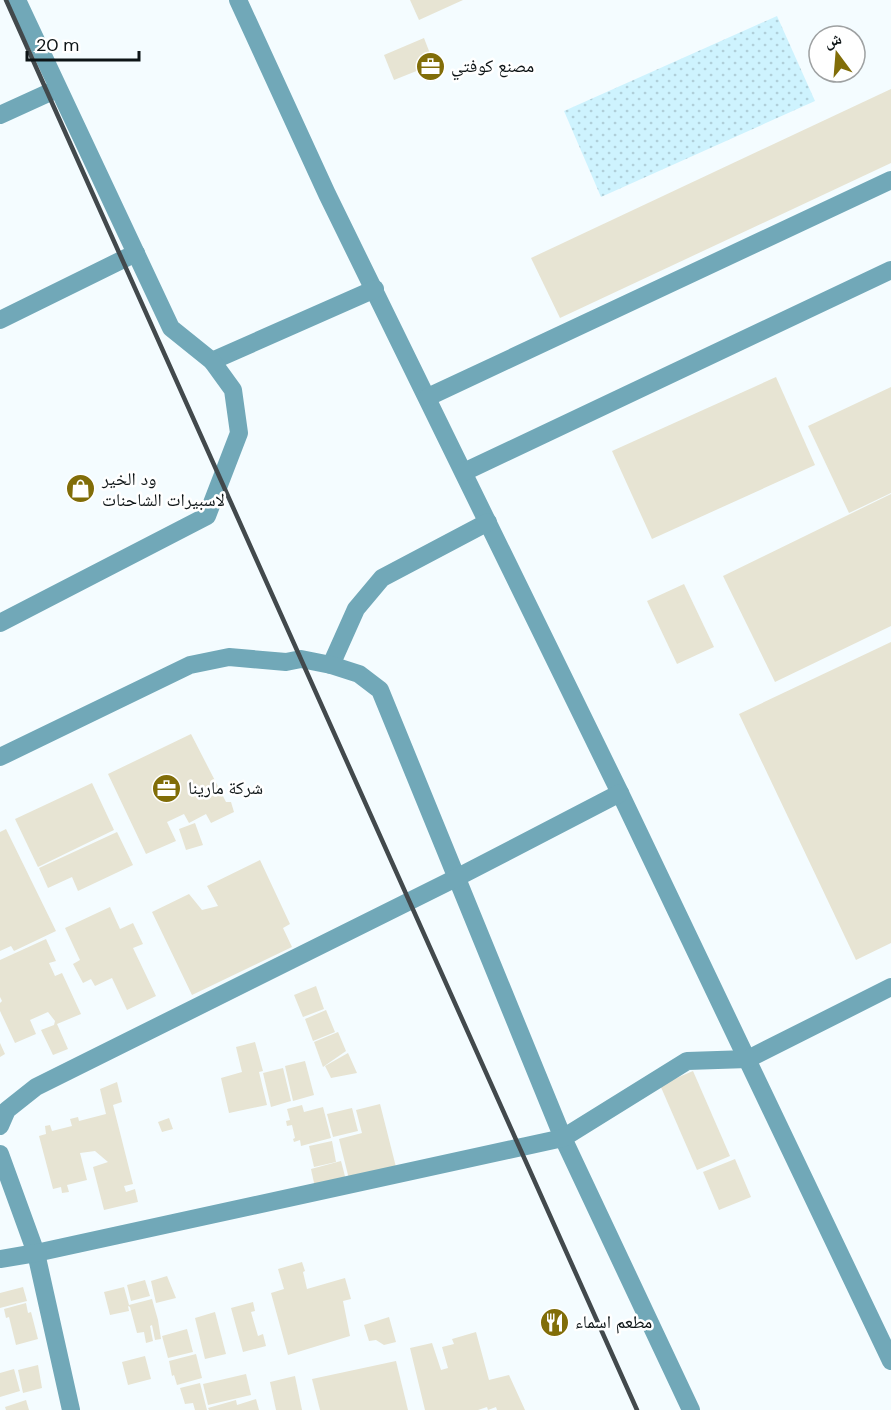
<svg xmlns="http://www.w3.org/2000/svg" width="891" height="1410" font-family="'DM Sans','Noto Naskh Arabic',sans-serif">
  <defs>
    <pattern id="grass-dots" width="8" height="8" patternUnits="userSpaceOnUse" patternTransform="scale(1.5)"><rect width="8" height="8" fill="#cef3fe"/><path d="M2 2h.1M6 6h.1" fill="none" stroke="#b0cfd9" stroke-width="1.8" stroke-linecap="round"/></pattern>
  </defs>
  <rect width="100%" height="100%" fill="#f4fcff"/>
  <path fill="url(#grass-dots)" d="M777 16 815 101 601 197 564 111Z"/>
  <g fill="#e7e4d3">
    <path d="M410 0H463L419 20Z"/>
    <path d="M424 38 434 64 394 80 384 55Z"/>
    <path d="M891 89V163L560 318 531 258Z"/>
    <path d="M776 377 815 465 652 539 612 451Z"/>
    <path d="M891 387V493L849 513 808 426Z"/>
    <path d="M891 494V626L775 682 723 576Z"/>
    <path d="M684 584 714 647 677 664 647 601Z"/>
    <path d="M891 642V943L856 960 739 714Z"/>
    <path d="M191 734 226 802H231L234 812 211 823 206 814 189 823 184 814 167 822 176 841 146 854 108 774Z"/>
    <path d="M92 783 114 830 38 867 15 819Z"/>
    <path d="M195 823 203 845 186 850 179 829Z"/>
    <path d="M6 829 56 931 14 951 11 946 0 951V832Z"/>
    <path d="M117 832 133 865 78 891 72 877 48 888 39 868Z"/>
    <path d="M260 860 290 924 283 928 292 947 192 995 152 912 189 894 202 910 218 906 207 886Z"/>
    <path d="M110 907 120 929 133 923 143 944 133 948 156 996 127 1010 112 978 95 986 91 979 83 983 73 964 80 960 65 928Z"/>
    <path d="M46 939 56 961 49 963 55 976 62 973 81 1014 57 1024 68 1049 53 1055 41 1030 54 1025 55 1021 48 1012 30 1020 36 1034 15 1043 0 1011V1003L2 1001 0 997V960Z"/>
    <path d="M316 986 324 1009 303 1017 294 995Z"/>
    <path d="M326 1010 335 1032 313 1041 305 1019Z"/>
    <path d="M338 1032 346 1051 323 1067 314 1042Z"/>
    <path d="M255 1042 263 1071 259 1072 267 1105 229 1113 221 1078 242 1072 236 1047Z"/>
    <path d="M0 1043 5 1054 0 1057Z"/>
    <path d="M348 1053 357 1073 331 1078 325 1066Z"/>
    <path d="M305 1061 314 1095 293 1101 285 1066Z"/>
    <path d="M283 1068 291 1101 271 1107 263 1073Z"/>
    <path d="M693 1071 730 1156 697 1170 660 1085Z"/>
    <path d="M117 1082 122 1102 113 1105 133 1184 124 1186 126 1192 135 1189 138 1202 104 1210 93 1167 108 1162 95 1151 80 1153 87 1180 67 1185 69 1192 62 1193 61 1187 53 1189 39 1136 46 1134 45 1126 50 1125 52 1131 72 1126 70 1119 78 1117 79 1121 106 1114 100 1089Z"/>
    <path d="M380 1104 397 1171 350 1183 339 1139 362 1133 356 1110Z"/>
    <path d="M302 1105 304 1112 323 1107 331 1138 301 1146 300 1140 294 1142 293 1139 295 1138 292 1125 287 1126 286 1121 290 1120 287 1109Z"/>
    <path d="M352 1108 358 1131 333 1137 327 1114Z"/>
    <path d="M169 1118 173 1129 162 1132 158 1122Z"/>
    <path d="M332 1141 336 1162 314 1167 309 1146Z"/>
    <path d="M735 1159 751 1197 719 1210 703 1172Z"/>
    <path d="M341 1161 347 1184 316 1192 311 1169Z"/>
    <path d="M302 1262 305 1271 303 1272 307 1289 345 1278 351 1299 343 1301 350 1336 288 1355 271 1293 284 1289 278 1269Z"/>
    <path d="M167 1276 176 1298 156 1303 151 1281Z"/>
    <path d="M145 1280 150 1296 131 1301 127 1285Z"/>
    <path d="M23 1287 27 1301 0 1308V1293Z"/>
    <path d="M124 1287 129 1305 152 1299 158 1320 161 1339 155 1340 152 1325 150 1326 153 1341 146 1343 144 1332 137 1333 130 1307 128 1306 129 1311 110 1315 104 1292Z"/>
    <path d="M253 1302 255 1311 251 1312 258 1336 263 1334 266 1346 243 1352 231 1308Z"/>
    <path d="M26 1303 28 1313 31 1312 38 1339 16 1345 9 1317 6 1318 4 1309Z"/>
    <path d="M215 1312 226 1354 205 1359 195 1318Z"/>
    <path d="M389 1317 396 1342 384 1345 376 1340 369 1341 364 1325Z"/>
    <path d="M187 1329 193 1352 168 1358 162 1336Z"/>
    <path d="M476 1332 489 1380 509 1375 525 1410H497L496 1407 488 1410 487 1407 478 1410H425L410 1348 432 1343 441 1370 448 1368 442 1347 454 1344 452 1339Z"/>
    <path d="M196 1354 202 1378 177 1385 174 1375 172 1376 169 1361Z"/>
    <path d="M145 1356 151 1379 128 1385 122 1362Z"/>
    <path d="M396 1361 408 1410H320L312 1379Z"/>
    <path d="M38 1365 42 1388 23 1393 18 1370Z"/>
    <path d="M14 1369 20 1391 0 1397V1373Z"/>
    <path d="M246 1374 251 1395 208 1405 203 1384Z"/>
    <path d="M295 1376 302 1410H276L270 1382Z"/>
    <path d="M200 1383 207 1410H195L193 1403 185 1404 180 1388Z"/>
    <path d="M256 1399 259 1410H209L208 1408 236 1400 237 1405Z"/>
    <path d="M26 1400 29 1410H6L5 1407Z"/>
  </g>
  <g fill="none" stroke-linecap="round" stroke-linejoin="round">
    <g stroke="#71a8b8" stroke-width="18">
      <path d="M238 0 327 194 620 793 891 1361"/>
      <path d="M0 115 57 89"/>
      <path d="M0 320 136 253"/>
      <path d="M212 361 375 289"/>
      <path d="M428 397 891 180"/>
      <path d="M464 472 891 270"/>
      <path d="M0 623 207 516 239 433 233 390 212 361 171 328 17 0"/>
      <path d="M331 665 356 609 382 578 488 522"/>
      <path d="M0 757 190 665 229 657 286 662 301 659 331 665 359 674 380 690 563 1138 691 1410"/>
      <path d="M0 1126 7 1110 36 1087 456 878 620 793"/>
      <path d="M0 1154 36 1253 71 1410"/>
      <path d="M0 1259 36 1253 563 1138 687 1061 748 1059 891 987"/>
    </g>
    <path stroke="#42494c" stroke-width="4.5" d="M6 0 637 1410"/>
  </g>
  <defs>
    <symbol id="office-disc" viewBox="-11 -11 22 22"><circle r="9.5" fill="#816d08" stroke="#fff"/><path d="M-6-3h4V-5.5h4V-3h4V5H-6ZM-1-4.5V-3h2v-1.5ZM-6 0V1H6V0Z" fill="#fff"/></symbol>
    <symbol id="shop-disc" viewBox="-11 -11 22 22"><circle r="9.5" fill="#816d08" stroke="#fff"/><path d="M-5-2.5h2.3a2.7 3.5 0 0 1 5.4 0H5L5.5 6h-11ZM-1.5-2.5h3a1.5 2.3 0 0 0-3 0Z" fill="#fff"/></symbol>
    <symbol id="restaurant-disc" viewBox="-11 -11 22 22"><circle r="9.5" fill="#816d08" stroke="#fff"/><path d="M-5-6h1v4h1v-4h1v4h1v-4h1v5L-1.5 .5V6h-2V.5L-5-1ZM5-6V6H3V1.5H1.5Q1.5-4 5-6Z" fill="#fff"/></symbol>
  </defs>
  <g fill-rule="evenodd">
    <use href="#office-disc" x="414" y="50" width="33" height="33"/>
    <use href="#shop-disc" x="64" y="472" width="33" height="33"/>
    <use href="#office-disc" x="150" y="772" width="33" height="33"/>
    <use href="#restaurant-disc" x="538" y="1306" width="33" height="33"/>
  </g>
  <g text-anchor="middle" stroke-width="5" stroke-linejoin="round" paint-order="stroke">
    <g font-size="18" fill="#0d1416" stroke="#fff" text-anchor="start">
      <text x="451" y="72">مصنع كوفتي</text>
      <text x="102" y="485">ود الخير<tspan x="102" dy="21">لاسبيرات الشاحنات</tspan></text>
      <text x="188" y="794">شركة مارينا</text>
      <text x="575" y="1328">مطعم اسماء</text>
    </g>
  </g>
  <g transform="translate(837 54) rotate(344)"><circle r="28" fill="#ffffff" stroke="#9ea1a2" stroke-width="1.5"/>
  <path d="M0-4.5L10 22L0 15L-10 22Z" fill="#816d08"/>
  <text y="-9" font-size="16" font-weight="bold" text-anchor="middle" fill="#0d1416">ش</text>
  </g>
  <path d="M27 51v9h112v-9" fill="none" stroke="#0d1416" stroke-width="3"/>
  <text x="36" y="51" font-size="18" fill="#0d1416" stroke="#ffffff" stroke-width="4.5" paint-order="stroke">20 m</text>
</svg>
